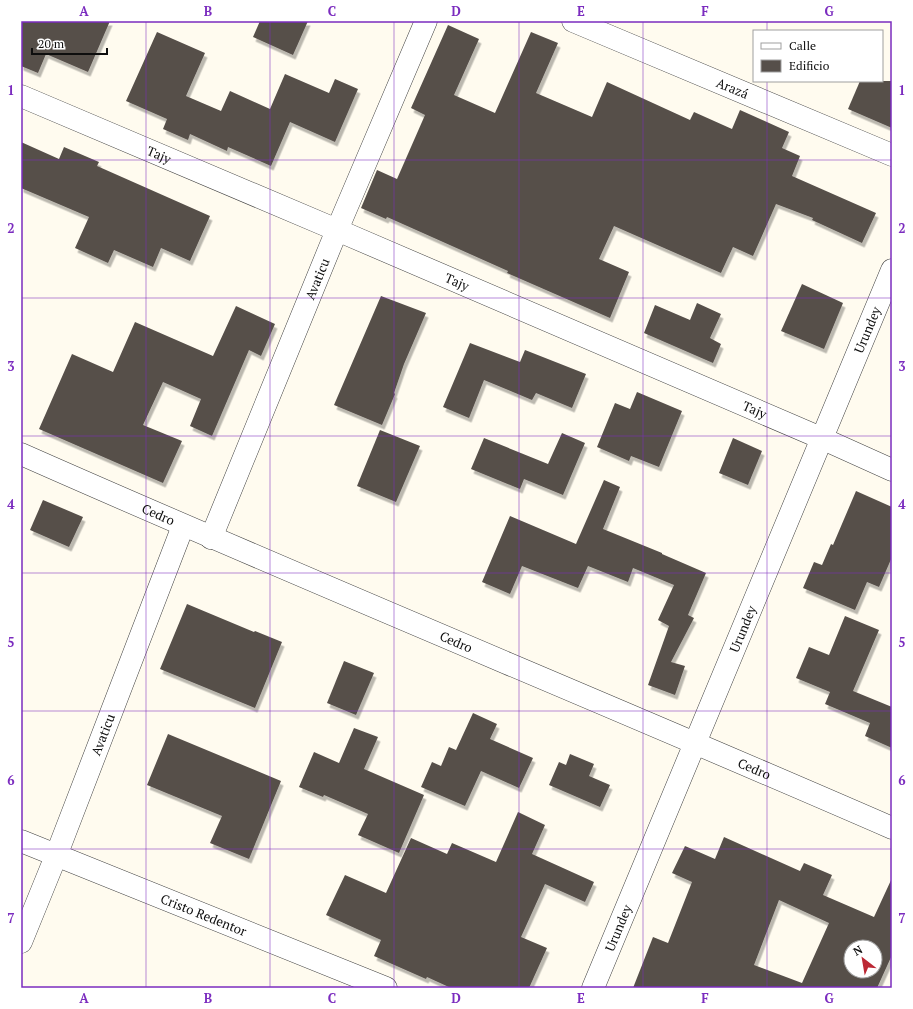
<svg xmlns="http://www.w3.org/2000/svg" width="913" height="1009" font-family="'PT Serif',serif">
  <defs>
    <filter id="shadow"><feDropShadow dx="2.5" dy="4.5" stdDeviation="0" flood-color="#0004"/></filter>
  </defs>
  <rect width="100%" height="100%" fill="#fffbef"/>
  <g fill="#564f4a" fill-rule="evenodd" filter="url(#shadow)">
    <path d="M21 21H110L88 72 46 54 38 73 21 66Z"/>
    <path d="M260 21H308L293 55 253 37Z"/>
    <path d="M448 25 479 39 454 95 495 113 531 32 558 43 536 93 592 117 607 82 690 120 694 112 732 129 740 110 789 132 782 148 800 156 792 176 876 213 862 243 812 220 813 218 776 204 753 256 733 247 721 273 614 226 599 259 629 272 610 318 507 273 508 271 387 217 386 219 361 208 377 170 397 179 425 115 411 108Z"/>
    <path d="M157 32 205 53 186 96 221 111 230 91 270 109 285 74 329 93 335 79 358 89 335 142 290 122 271 166 228 147 227 151 190 134 188 140 163 129 167 119 126 101Z"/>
    <path d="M860 81H892V128L848 109Z"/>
    <path d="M21 142 59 159 64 147 99 162 97 166 210 216 190 261 161 248 153 267 114 250 108 263 75 248 89 217 21 188Z"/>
    <path d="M802 284 843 303 824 349 781 331Z"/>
    <path d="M381 296 426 313 404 364 394 393 395 394 382 425 334 405Z"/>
    <path d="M697 303 721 314 710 338 721 344 713 363 644 333 655 305 690 320Z"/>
    <path d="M236 306 275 324 261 356 249 350 212 436 190 426 201 399 163 382 143 425 182 441 163 483 39 429 72 354 113 372 135 322 213 356Z"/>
    <path d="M470 343 520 362 525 350 586 374 572 408 536 393 532 400 484 380 469 418 443 407Z"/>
    <path d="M637 392 682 411 659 467 631 456 629 461 597 447 615 403 630 409Z"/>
    <path d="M380 430 420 446 396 502 357 486Z"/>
    <path d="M562 433 585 443 563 495 524 479 520 489 471 469 484 438 548 464Z"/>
    <path d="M733 438 762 451 748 485 719 473Z"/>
    <path d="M604 480 620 487 603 529 662 553V554L706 573 688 615 694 618 671 662 685 666 675 695 648 685 669 626 658 620 674 585 633 568 628 582 588 566 578 588 522 566 510 594 482 582 510 516 576 544Z"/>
    <path d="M856 491 892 507V557L879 587 867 582 855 610 803 588 814 562 822 565 831 544 833 545Z"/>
    <path d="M43 500 83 517 69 547 30 530Z"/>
    <path d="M187 604 254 632 255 631 282 642 255 708 160 669Z"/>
    <path d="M845 616 879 630 853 691 892 707V748L865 736 870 723 825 704 830 692 796 678 809 647 829 655Z"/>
    <path d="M344 661 374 673 356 715 327 703Z"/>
    <path d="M473 713 497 724 490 739 533 758 519 788 481 771 465 806 421 787 432 762 441 766 449 747 456 750Z"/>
    <path d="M354 728 378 737 364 769 424 795 399 853 358 835 368 814 324 795 323 797 299 787 314 752 339 763Z"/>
    <path d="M168 734 281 781 249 859 210 843 222 816 147 785Z"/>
    <path d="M570 754 594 764 589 776 610 785 600 807 549 785 559 762 566 765Z"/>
    <path d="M518 812 545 825 532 854 594 882 585 902 545 884 521 937 547 948 529 988H451L427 977 426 979 374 956 381 940 326 915 345 875 386 893 411 838 447 854 452 843 496 862Z"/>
    <path d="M724 837 800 871 804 863 832 875 823 895 874 917 892 878V955L877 988H633L653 937 668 943 692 882 672 873 685 846 715 859ZM779 900 829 923 802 983 754 965ZM851 947H875V971H851Z"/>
  </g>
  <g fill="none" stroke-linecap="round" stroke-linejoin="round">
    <defs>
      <g id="street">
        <path id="s1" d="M573 21 892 155"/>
        <path id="s2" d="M21 96 337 230 821 438 892 470"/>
        <path id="s3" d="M21 454C310 582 603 702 892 828"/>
        <path id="s4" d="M211 538 337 230 426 21"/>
        <path id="s5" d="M21 841 386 988"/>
        <path id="s6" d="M21 942 56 856 183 526"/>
        <path id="s7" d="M593 988 892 270"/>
      </g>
    </defs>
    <use href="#street" stroke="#414141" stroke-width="23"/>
    <use href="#street" stroke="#fff" stroke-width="22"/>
  </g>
  <path fill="none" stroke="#7b2cbf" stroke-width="1" stroke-opacity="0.55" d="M146 21V988M270 21V988M394 21V988M519 21V988M643 21V988M767 21V31M767 81V988M21 160H892M21 298H892M21 436H892M21 573H892M21 711H892M21 849H892"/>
  <g text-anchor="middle" stroke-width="4" stroke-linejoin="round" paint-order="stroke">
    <g font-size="13" fill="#0e0e0e" stroke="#fff">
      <text dy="5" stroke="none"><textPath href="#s1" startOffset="173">Arazá</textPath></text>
      <text dy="5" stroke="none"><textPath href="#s2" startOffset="150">Tajy</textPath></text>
      <text dy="5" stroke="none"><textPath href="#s4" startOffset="280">Avaticu</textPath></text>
      <text dy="5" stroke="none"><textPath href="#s2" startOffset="474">Tajy</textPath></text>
      <text dy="5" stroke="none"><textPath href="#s7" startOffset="713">Urundey</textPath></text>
      <text dy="5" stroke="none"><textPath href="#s2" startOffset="798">Tajy</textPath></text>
      <text dy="5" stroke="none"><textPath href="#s3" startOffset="150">Cedro</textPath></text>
      <text dy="5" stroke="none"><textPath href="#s7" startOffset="389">Urundey</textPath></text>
      <text dy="5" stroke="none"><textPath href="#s3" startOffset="474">Cedro</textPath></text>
      <text dy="5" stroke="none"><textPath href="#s6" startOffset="223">Avaticu</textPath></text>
      <text dy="5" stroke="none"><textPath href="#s3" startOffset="798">Cedro</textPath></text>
      <text dy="5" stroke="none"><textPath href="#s5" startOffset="197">Cristo Redentor</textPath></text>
      <text dy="5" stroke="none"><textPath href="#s7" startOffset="65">Urundey</textPath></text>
    </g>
  </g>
  <rect width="913" height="1009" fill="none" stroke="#ffffff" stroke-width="44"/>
  <rect x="753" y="30" width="130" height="52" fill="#ffffff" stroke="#9f9f9f"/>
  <rect x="761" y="43" width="20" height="6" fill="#ffffff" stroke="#9f9f9f"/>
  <text x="789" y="50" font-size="12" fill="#0e0e0e">Calle</text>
  <rect x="761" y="60" width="20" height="12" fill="#564f4a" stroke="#9f9f9f"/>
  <text x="789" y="70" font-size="12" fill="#0e0e0e">Edificio</text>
  <g transform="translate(863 959) rotate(329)"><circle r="19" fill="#ffffff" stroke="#9f9f9f"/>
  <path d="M0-3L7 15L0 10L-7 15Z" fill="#bc2834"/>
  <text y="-6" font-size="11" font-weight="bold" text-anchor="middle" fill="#0e0e0e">N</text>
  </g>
  <path d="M32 48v6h75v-6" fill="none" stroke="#0e0e0e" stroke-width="2"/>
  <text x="38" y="48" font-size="12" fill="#0e0e0e" stroke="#ffffff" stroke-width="3" paint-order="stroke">20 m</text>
  <rect x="22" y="22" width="869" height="965" fill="none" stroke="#7b2cbf" stroke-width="1.5"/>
  <g font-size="13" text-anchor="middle" font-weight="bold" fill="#7b2cbf">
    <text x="84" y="16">A</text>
    <text x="208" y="16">B</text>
    <text x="332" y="16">C</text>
    <text x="456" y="16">D</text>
    <text x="581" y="16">E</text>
    <text x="705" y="16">F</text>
    <text x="829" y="16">G</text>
    <text x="11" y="95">1</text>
    <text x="902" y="95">1</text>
    <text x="11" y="233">2</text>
    <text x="902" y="233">2</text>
    <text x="11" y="371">3</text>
    <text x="902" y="371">3</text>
    <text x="11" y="509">4</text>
    <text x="902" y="509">4</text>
    <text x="11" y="647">5</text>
    <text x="902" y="647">5</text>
    <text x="11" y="785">6</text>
    <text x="902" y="785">6</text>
    <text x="11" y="923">7</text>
    <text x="902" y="923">7</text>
    <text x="84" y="1003">A</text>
    <text x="208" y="1003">B</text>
    <text x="332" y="1003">C</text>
    <text x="456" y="1003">D</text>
    <text x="581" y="1003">E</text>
    <text x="705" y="1003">F</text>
    <text x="829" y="1003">G</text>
  </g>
</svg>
